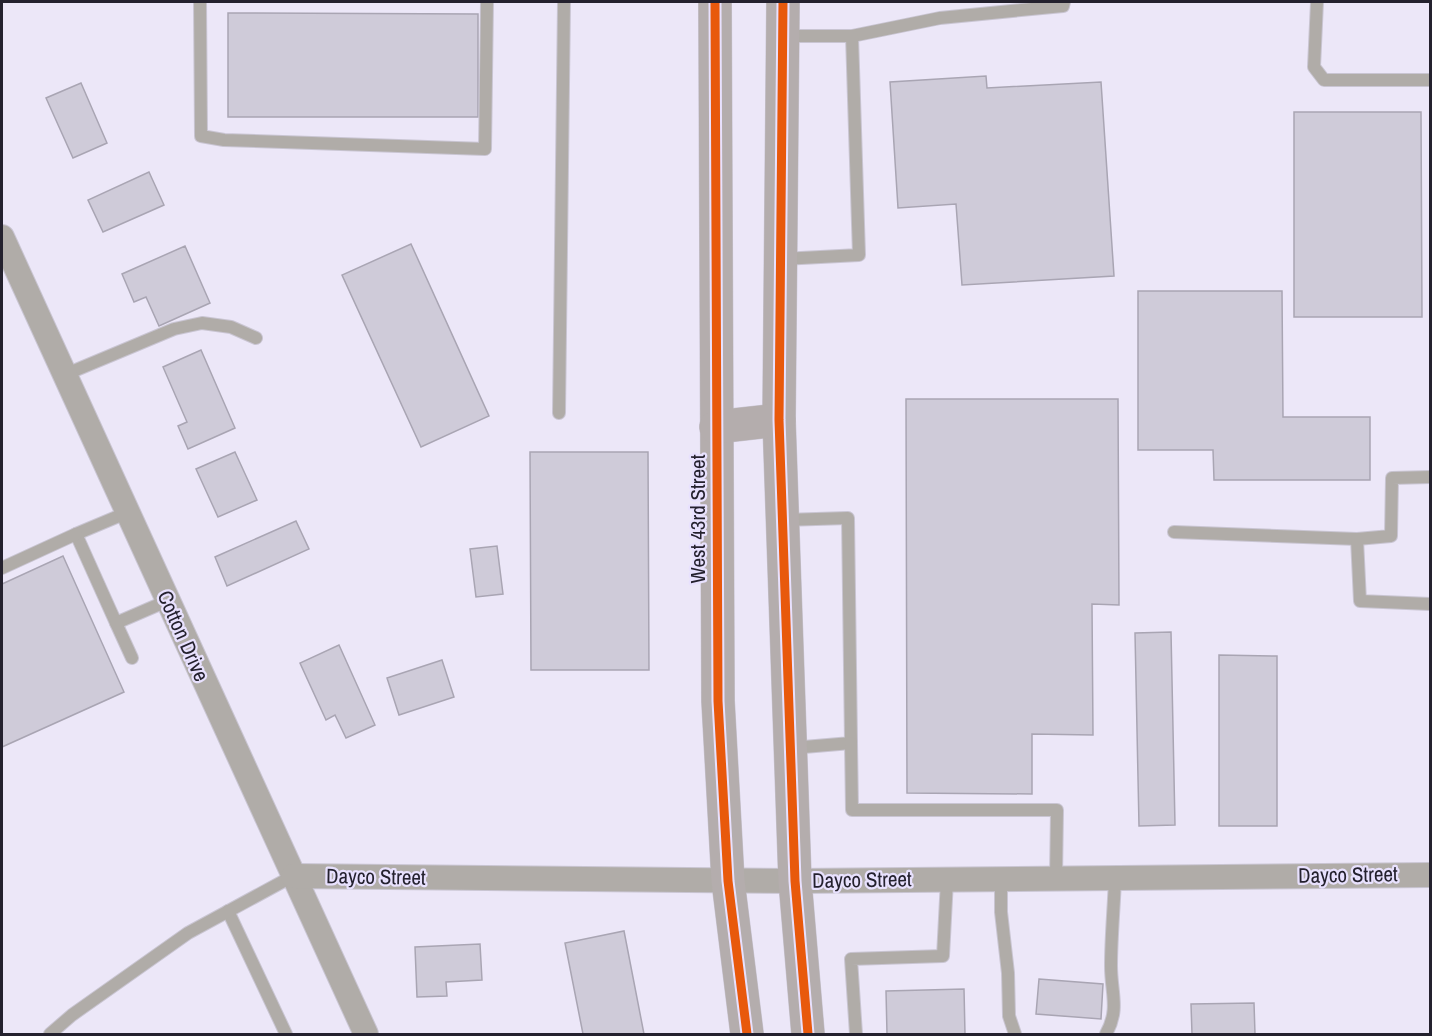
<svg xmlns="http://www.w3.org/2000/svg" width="1432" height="1036" font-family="'Archivo Narrow',sans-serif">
  <rect width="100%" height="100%" fill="#ece7f8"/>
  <g fill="#cfcbd9" stroke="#a9a5b3" stroke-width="1.5">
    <path d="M228 13 478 14V117H228Z"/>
    <path d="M986 76 987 88 1101 82 1114 276 962 285 956 204 898 208 890 82Z"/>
    <path d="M81 83 107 143 73 158 46 98Z"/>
    <path d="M1294 112H1421L1422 317H1294Z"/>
    <path d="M149 172 164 205 103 232 88 200Z"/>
    <path d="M411 244 489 416 421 447 342 275Z"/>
    <path d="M185 246 210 303 159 326 146 297 134 302 122 274Z"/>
    <path d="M1138 291H1282L1283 417H1370V480H1214L1213 450H1138Z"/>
    <path d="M201 350 235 428 188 449 178 426 187 422 163 367Z"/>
    <path d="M906 399H1118L1119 605 1092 604 1093 735 1032 734V794L907 793Z"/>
    <path d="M235 452 257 500 218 517 196 469Z"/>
    <path d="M530 452H648L649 670H531Z"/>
    <path d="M296 521 309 549 227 586 215 557Z"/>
    <path d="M497 546 503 594 476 597 470 549Z"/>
    <path d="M63 556 124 692 2 747V584Z"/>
    <path d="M1171 632 1175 825 1139 826 1135 633Z"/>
    <path d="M339 645 375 725 346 738 335 715 326 720 300 663Z"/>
    <path d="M1219 655 1277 656V826H1219Z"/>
    <path d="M442 660 454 697 399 715 387 678Z"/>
    <path d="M624 931 644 1034H583L565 943Z"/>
    <path d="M480 944 482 980 446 982 447 996 417 997 415 947Z"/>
    <path d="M1039 979 1103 984 1101 1019 1036 1014Z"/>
    <path d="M964 989 965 1034H887L886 991Z"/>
    <path d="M1254 1003 1255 1034H1192L1191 1004Z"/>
  </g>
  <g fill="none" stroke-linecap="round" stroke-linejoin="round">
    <defs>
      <g id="lane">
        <path d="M200 2 201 136 224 140 485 149 487 2"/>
        <path d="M1317 2 1314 67 1324 80H1430"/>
        <path d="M852 36 940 18 1063 6 1064 2"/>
        <path d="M782 259 859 255 852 36H785"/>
        <path d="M64 375 174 329 202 323 231 327 256 338"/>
        <path d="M559 413 564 2"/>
        <path d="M126 513 76 534 116 623 167 601"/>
        <path d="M784 520 848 518 851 743 792 748"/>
        <path d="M1174 532 1357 539 1391 536 1392 478 1430 477"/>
        <path d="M1357 539 1360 601 1430 604"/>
        <path d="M2 568 76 534"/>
        <path d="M116 623 132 658"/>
        <path d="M851 743 852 810H1057L1056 878"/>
        <path d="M1001 879V912L1008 973 1009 1016 1015 1034"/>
        <path d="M228 911 286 1034"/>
        <path d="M50 1034 72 1015 188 933 293 876"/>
        <path d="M856 1034 851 959 943 956 947 880"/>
        <path d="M1106 1034C1120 1009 1111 993 1111 966 1111 937 1114 907 1115 878"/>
      </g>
      <g id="street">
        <path d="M2 237 366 1034"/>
        <path d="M293 876 795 881 1430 875"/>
      </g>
      <g id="primary">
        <path d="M715 2 718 701 728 881 747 1034"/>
        <path d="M783 2 779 420 795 881 808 1034"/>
        <path d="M716 427 779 420"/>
      </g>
    </defs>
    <use href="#lane" stroke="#c9c5d2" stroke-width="14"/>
    <use href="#street" stroke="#c9c5d2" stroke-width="26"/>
    <use href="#primary" stroke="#c9c5d2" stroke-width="34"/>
    <use href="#lane" stroke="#b0aca8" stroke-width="12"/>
    <use href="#street" stroke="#b0aca8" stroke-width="24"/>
    <use href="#primary" stroke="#b4adad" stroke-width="33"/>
    <defs>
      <g id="cycleway">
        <path d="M715 2 718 701 728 881 747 1034"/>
        <path d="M783 2 779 420 795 881 808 1034"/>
      </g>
    </defs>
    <use href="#cycleway" stroke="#e8e1fe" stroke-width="13"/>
    <use href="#cycleway" stroke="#e8590c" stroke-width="9"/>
  </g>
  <g text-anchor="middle" stroke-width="4.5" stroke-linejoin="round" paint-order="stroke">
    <g font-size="21" fill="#24212e" stroke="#e8e1fe">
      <text transform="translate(698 519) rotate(-90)" y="7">West 43rd Street</text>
      <text transform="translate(183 636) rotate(66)" y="7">Cotton Drive</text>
      <text transform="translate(1348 875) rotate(-1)" y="7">Dayco Street</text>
      <text transform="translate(376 877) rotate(1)" y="7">Dayco Street</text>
      <text transform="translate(862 880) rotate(-1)" y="7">Dayco Street</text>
    </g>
  </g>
  <rect width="1432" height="1036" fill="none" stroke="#24212e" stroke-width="6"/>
</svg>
